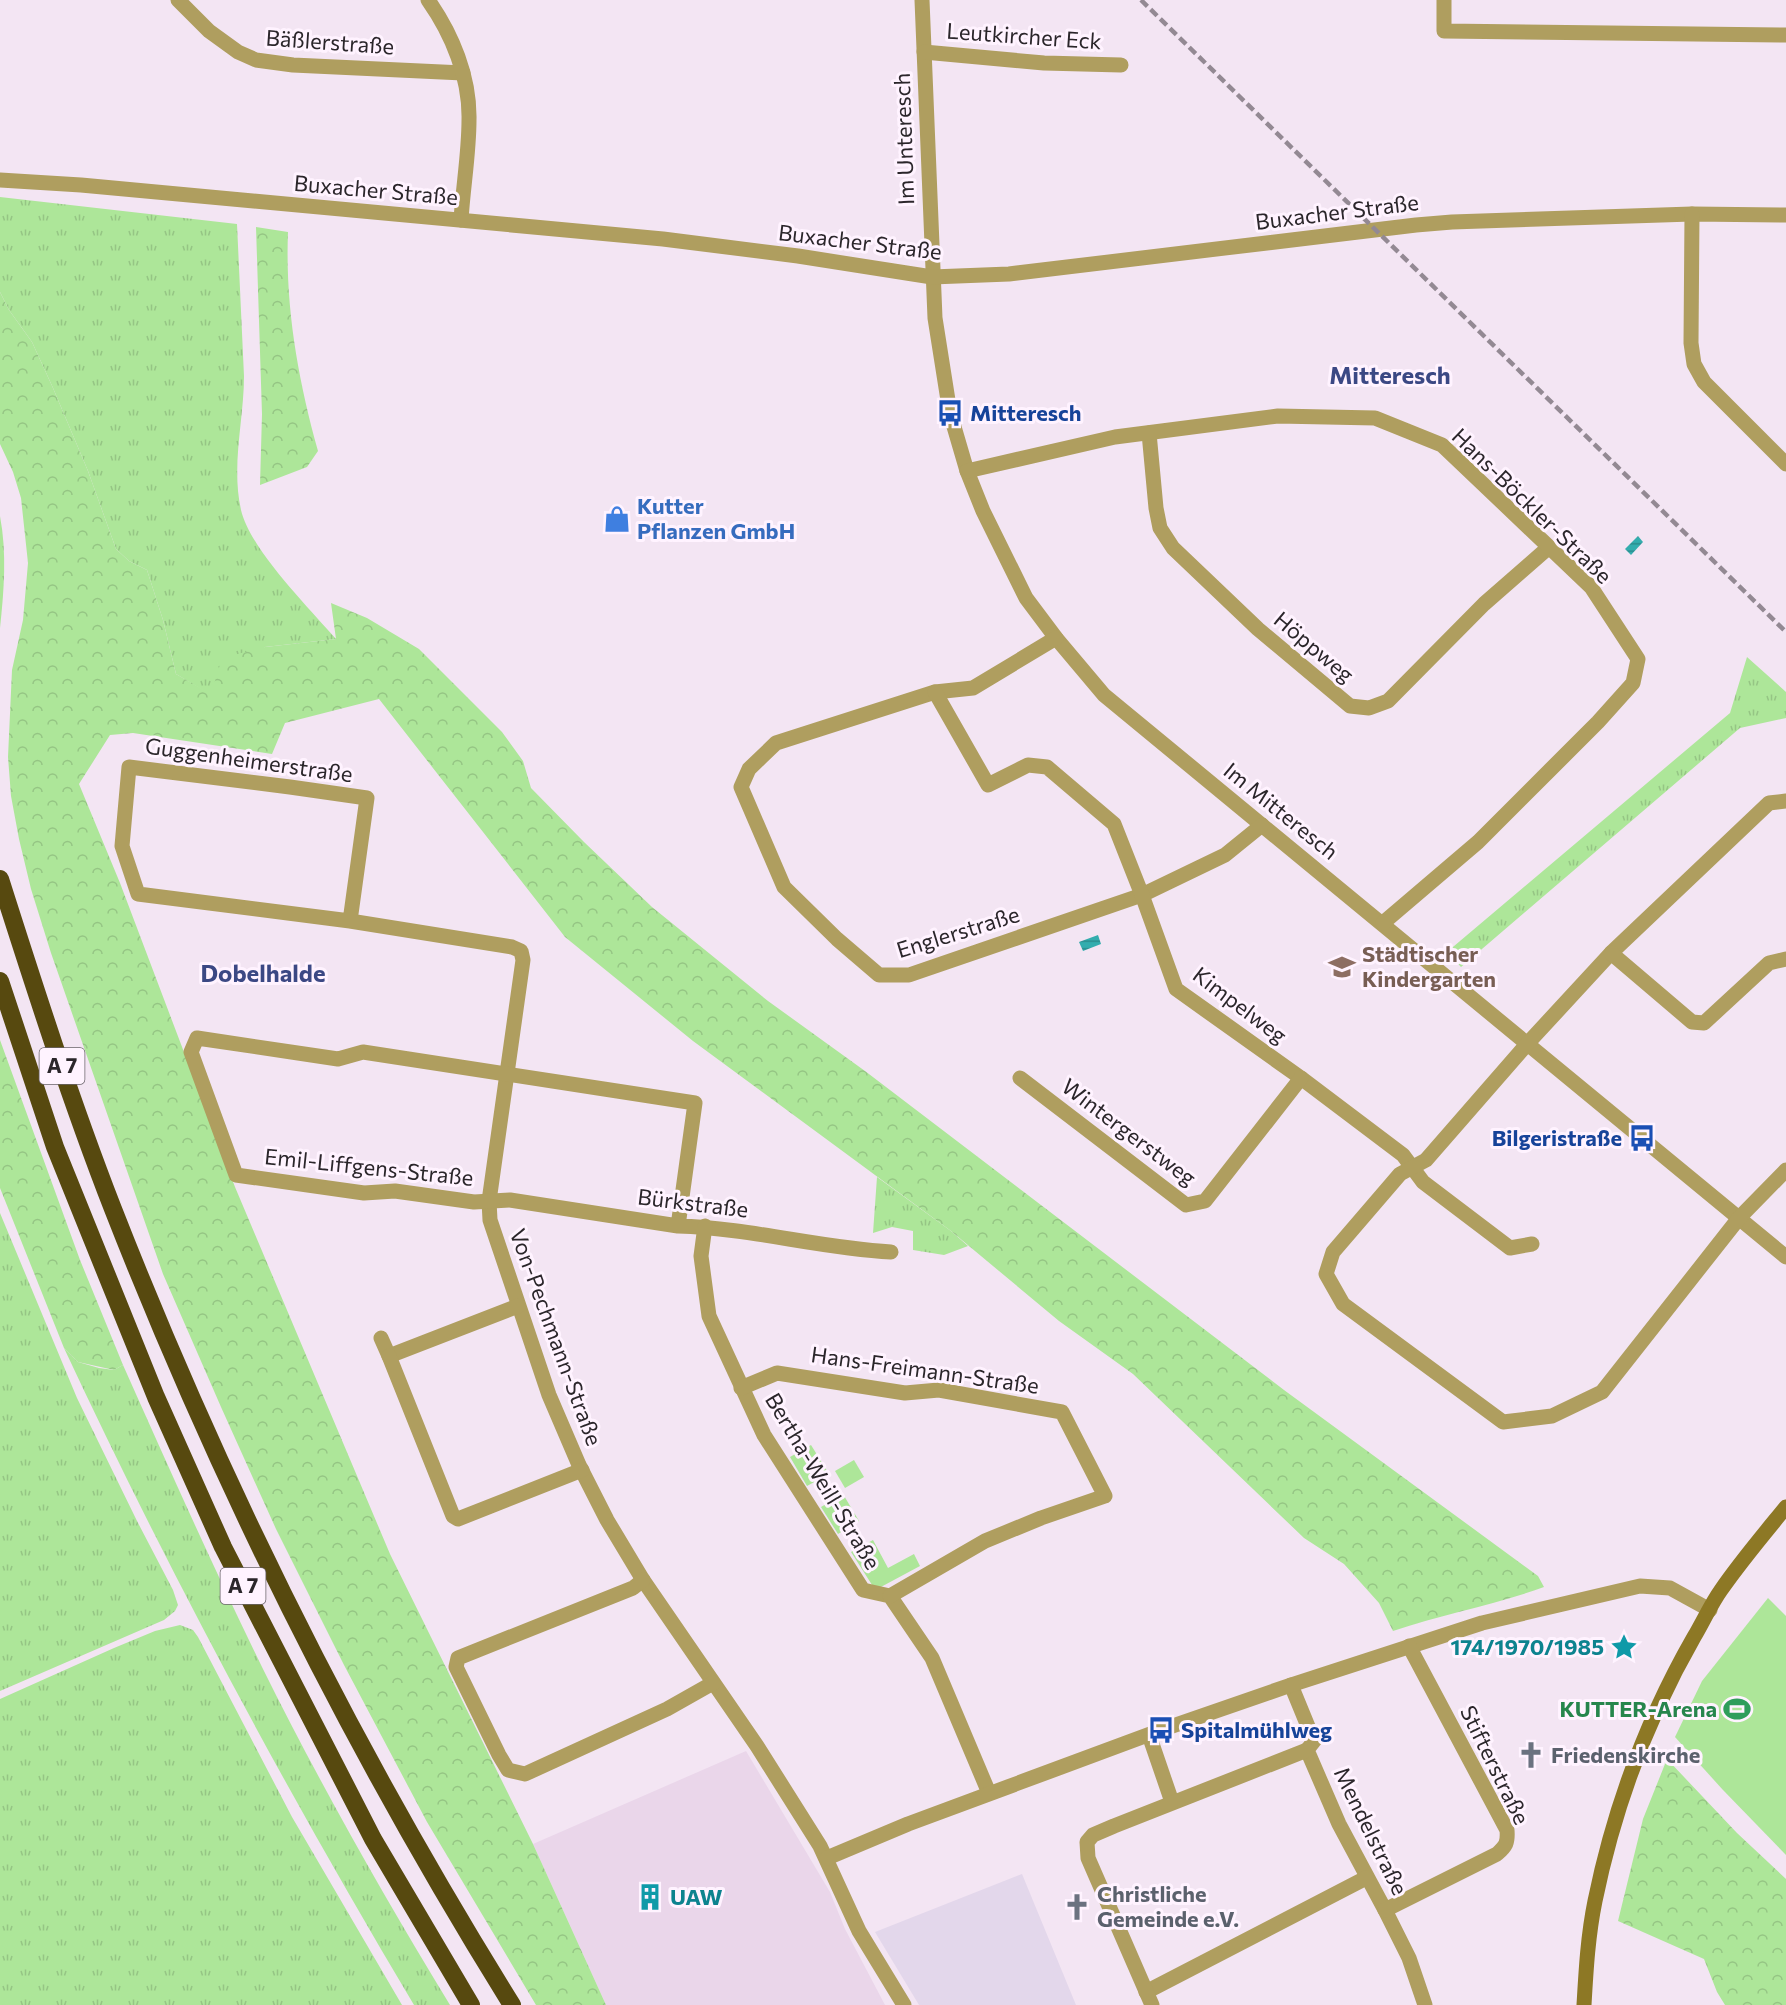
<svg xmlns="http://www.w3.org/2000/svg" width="1786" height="2005" font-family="Commissioner,sans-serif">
  <defs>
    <pattern id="grass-tufts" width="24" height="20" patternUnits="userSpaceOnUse" patternTransform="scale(1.5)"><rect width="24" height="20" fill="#ade699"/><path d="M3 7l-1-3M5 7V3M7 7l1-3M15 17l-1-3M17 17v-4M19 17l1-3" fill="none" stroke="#95c584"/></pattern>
    <pattern id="forest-crowns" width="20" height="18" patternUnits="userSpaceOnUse" patternTransform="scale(1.5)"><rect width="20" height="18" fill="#ade699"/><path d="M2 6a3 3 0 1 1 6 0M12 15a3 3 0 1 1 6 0" fill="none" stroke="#95c584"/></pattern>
    <pattern id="water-rules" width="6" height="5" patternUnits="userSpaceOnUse" patternTransform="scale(1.5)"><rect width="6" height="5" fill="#33adae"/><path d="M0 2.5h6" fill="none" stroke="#2b8d8e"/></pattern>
  </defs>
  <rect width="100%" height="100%" fill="#f3e5f3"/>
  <path fill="#e3d7eb" d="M1022 1874 1076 2005H919L875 1932Z"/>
  <path fill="#ead6ea" d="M746 1751 830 1892 845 1929 885 2005H606L533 1844Z"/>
  <g fill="url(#grass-tufts)">
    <path d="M0 197 237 224 244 376C244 420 231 465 241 510 250 549 309 608 336 639L265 647 211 695 176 674 163 620 147 570 129 561 116 549 88 471 53 388 32 342 9 310 0 292Z"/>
    <path d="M0 516C7 553 4 590 0 628Z"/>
    <path d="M1747 657 1786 692V718L1740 728 1461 967 1447 952 1730 713Z"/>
    <path d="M877 1177 951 1231 968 1246 944 1255 913 1250V1231L892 1227 873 1233Z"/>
    <path d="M0 1213 77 1398 137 1521 173 1590 178 1605 175 1611 164 1620 0 1691Z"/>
    <path d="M64 1348 78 1362 99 1368 114 1370 123 1365C168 1466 213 1567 262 1667 319 1782 383 1895 450 2005H414C287 1792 169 1573 64 1348Z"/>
    <path d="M180 1625 193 1630 198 1637 292 1817 402 2005H0V1699L114 1648 155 1631Z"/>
  </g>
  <g fill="url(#forest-crowns)">
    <path d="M256 227 288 232C285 307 298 379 318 451L307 467 260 485 262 414Z"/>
    <path d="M0 292 9 310 32 342 53 388 88 471 116 549 129 561 147 570 163 620 176 674 211 694 222 658 265 647 336 639 331 603 367 618 419 649 502 732 523 761 531 788 584 842 652 907 768 1001 865 1071 1284 1390 1538 1576 1544 1587C1495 1605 1443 1614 1393 1631L1379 1603 1344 1564 1304 1538 1133 1374 1059 1321 951 1231 693 1041 565 937 379 699 285 723 272 754 133 733 110 735 79 784 120 883 235 1187 390 1554 533 1844 606 2005H536L427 1822 344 1665 276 1529 221 1407 163 1274 51 953 31 889 19 839 11 796 8 757 12 670 23 620 28 563 21 498 13 472 0 444Z"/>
    <path d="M0 1040 80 1260 123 1365 114 1370 78 1362 64 1348 0 1188Z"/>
    <path d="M1667 1759 1737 1833 1786 1879V2005H1725L1717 1992 1704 1959 1618 1921 1643 1819Z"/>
  </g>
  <g fill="#ade699">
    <path d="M811 1445 829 1474 807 1486 790 1457Z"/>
    <path d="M854 1460 864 1477 845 1488 835 1471Z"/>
    <path d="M843 1494 859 1521 838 1534 821 1507Z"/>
    <path d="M873 1540 888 1568 914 1554 920 1566 879 1588H874L851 1552Z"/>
    <path d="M1768 1598 1786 1616V1855L1723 1790 1675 1737 1702 1681Z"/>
  </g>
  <g fill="url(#water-rules)">
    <path d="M1638 536 1643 542 1631 555 1625 549Z"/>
    <path d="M1098 935 1101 944 1083 951 1079 942Z"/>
  </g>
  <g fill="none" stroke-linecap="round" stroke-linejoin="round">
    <g stroke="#af9e5f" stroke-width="15">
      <path d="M178 0 209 31 238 52 256 60 293 65 463 73"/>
      <path d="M428 0C452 34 470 77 469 120 469 153 463 187 461 220"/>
      <path d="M922 0 935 318 950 413 967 471 983 511 1026 598 1056 638 1104 695 1786 1257"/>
      <path d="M1444 0V31L1786 35"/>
      <path d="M924 52 1044 63 1121 65"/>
      <path d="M0 180 81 185 663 239 798 256 932 277 1009 274 1416 225 1452 222 1692 214 1786 215"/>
      <path d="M1692 214 1691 343 1694 364 1704 382 1786 464"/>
      <path d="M1149 433 1156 508 1160 528 1173 548 1258 629 1350 706 1369 708 1388 701 1484 604 1548 548"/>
      <path d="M967 471 1115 437 1278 416 1375 418 1442 445 1591 587 1638 659 1633 683 1598 722 1478 842 1383 923"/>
      <path d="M1056 638 973 688 935 692 776 743 749 769 741 787 784 887 837 939 879 975H909L1142 895 1225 855 1262 825"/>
      <path d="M935 692 988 785 1028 765 1047 767 1114 824 1142 895 1176 989 1301 1078 1403 1155 1423 1182 1510 1248 1532 1244"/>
      <path d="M1786 801 1769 803 1611 953 1528 1043 1426 1160 1400 1174 1333 1252 1326 1274 1343 1304 1503 1422 1552 1416 1602 1392 1739 1218 1786 1170"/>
      <path d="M350 921 367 798 290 787 129 767 122 846 138 894 350 921 512 947 521 951 523 960 489 1201 490 1220 549 1395 579 1465 607 1520 643 1580 757 1746 820 1846 859 1931 904 2005"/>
      <path d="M1611 953 1692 1022 1704 1023 1769 963 1786 959"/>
      <path d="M1020 1078 1186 1205 1205 1201 1301 1078"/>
      <path d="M678 1226 695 1103 363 1052 338 1059 197 1038 191 1052 236 1175 364 1193 395 1191 474 1202 510 1200 678 1226C750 1228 819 1248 891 1252"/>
      <path d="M705 1226 701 1256 709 1316 764 1435 863 1590 890 1596 932 1658 989 1793"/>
      <path d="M381 1338 389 1356 518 1306"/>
      <path d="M389 1356 453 1516 458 1519 582 1470"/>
      <path d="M741 1388 777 1373 905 1393 939 1390 1062 1412 1105 1496 1041 1518 985 1541 890 1596"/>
      <path d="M643 1580 633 1588 458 1658 456 1667 499 1755 508 1770 525 1774 667 1709 713 1683"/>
      <path d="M1291 1685 1314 1741 1307 1750 1339 1824 1385 1910 1409 1958 1425 2005"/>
      <path d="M1149 1735 1172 1802"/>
      <path d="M827 1858 908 1824 1161 1730 1291 1685 1482 1623 1640 1586 1670 1588 1710 1610"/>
      <path d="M1385 1910 1497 1854C1506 1846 1508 1843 1507 1830L1409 1646"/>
      <path d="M1146 1992 1366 1878"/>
      <path d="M1152 2005 1088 1858 1087 1842 1093 1835 1114 1826 1307 1750"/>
    </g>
    <path stroke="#8d7825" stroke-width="15" d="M1584 2005C1586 1970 1588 1935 1595 1901 1614 1808 1647 1719 1694 1637 1703 1622 1711 1604 1721 1590 1741 1561 1764 1534 1786 1507"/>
    <g stroke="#57490f" stroke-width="18">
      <path d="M0 879C35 989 71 1101 113 1209 221 1485 355 1753 512 2005"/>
      <path d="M0 981 55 1147 156 1397 223 1547 373 1839 471 2005"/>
    </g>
    <path stroke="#938993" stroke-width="4.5" stroke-dasharray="9 4.5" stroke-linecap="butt" d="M1141 0 1786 632"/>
  </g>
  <defs>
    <symbol id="bus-bare" viewBox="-9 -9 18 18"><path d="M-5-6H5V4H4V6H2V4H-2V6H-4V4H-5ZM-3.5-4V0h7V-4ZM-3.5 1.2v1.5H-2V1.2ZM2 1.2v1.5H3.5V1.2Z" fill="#1a4fb4" stroke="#fff3ff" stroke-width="2.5" paint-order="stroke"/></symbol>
    <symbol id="shop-bare" viewBox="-9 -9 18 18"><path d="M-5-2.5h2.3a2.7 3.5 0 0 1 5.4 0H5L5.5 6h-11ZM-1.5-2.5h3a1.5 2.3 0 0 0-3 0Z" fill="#3f7fe0" stroke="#fff3ff" stroke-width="2.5" paint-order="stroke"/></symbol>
    <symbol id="school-bare" viewBox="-9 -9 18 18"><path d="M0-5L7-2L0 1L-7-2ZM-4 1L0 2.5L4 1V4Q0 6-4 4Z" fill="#8d6e63" stroke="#fff3ff" stroke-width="2.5" paint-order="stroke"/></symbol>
    <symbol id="sight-bare" viewBox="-9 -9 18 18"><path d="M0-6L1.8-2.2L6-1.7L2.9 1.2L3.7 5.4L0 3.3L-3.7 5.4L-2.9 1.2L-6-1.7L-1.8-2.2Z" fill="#0f9aa8" stroke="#fff3ff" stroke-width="2.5" paint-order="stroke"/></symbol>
    <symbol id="stadium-bare" viewBox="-9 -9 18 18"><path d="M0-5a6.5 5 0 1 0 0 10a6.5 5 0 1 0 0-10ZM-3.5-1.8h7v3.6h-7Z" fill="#2e9e5b" stroke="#fff3ff" stroke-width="2.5" paint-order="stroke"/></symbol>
    <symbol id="church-bare" viewBox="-9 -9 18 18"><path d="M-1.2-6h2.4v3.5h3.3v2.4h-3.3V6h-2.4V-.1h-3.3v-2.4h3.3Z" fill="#6b7280" stroke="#fff3ff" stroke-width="2.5" paint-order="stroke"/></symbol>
    <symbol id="building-bare" viewBox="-9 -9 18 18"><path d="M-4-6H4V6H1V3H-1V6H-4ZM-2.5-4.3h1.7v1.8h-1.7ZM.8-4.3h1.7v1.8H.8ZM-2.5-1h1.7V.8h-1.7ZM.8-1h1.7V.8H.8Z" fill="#0f9aa8" stroke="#fff3ff" stroke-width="2.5" paint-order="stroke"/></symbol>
  </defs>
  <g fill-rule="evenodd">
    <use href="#bus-bare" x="931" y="394" width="38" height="38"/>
    <use href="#shop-bare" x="598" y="500" width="38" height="38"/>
    <use href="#school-bare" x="1323" y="948" width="38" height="38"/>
    <use href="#bus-bare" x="1623" y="1119" width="38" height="38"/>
    <use href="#sight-bare" x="1605" y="1628" width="38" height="38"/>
    <use href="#stadium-bare" x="1718" y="1690" width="38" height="38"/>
    <use href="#bus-bare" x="1142" y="1711" width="38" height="38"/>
    <use href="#church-bare" x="1512" y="1736" width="38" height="38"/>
    <use href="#building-bare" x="631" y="1878" width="38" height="38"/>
    <use href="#church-bare" x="1058" y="1888" width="38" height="38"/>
  </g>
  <g text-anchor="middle" stroke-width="6" stroke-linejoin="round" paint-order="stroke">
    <g fill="#fff3ff" stroke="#6b646b" stroke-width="1.5">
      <rect x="39.5" y="1048" width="45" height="36" rx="4.5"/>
      <rect x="220.5" y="1568" width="45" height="36" rx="4.5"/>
    </g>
    <g font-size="21" font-weight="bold" fill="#2b262b">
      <text x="62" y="1073">A 7</text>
      <text x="243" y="1593">A 7</text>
    </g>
    <g font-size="22" fill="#2b262b" stroke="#fff3ff">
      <text transform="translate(1024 36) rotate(4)" y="8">Leutkircher Eck</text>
      <text transform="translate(330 42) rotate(4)" y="8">Bäßlerstraße</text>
      <text transform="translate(904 139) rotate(-92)" y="8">Im Unteresch</text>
      <text transform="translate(376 190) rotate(5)" y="8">Buxacher Straße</text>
      <text transform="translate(1337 212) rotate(-7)" y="8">Buxacher Straße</text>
      <text transform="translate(860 242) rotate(7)" y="8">Buxacher Straße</text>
      <text transform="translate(1532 506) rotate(44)" y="8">Hans-Böckler-Straße</text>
      <text transform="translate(1314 647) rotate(40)" y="8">Höppweg</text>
      <text transform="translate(249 760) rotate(8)" y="8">Guggenheimerstraße</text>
      <text transform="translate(1281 811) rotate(39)" y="8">Im Mitteresch</text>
      <text transform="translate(958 932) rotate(-17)" y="8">Englerstraße</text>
      <text transform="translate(1240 1005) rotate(37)" y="8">Kimpelweg</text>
      <text transform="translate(1129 1132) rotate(37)" y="8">Wintergerstweg</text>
      <text transform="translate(369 1167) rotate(6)" y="8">Emil-Liffgens-Straße</text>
      <text transform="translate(693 1203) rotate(7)" y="8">Bürkstraße</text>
      <text transform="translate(556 1337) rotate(70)" y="8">Von-Pechmann-Straße</text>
      <text transform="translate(925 1370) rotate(8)" y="8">Hans-Freimann-Straße</text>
      <text transform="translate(823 1481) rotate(59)" y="8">Bertha-Weill-Straße</text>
      <text transform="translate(1495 1765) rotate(64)" y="8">Stifterstraße</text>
      <text transform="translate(1371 1831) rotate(64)" y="8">Mendelstraße</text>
    </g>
    <g font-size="22" font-weight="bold" fill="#164399" stroke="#fff3ff" text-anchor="start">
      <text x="970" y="421">Mitteresch</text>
      <text x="1622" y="1146" text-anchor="end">Bilgeristraße</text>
      <text x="1181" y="1738">Spitalmühlweg</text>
    </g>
    <g font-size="22" font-weight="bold" fill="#366cbe" stroke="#fff3ff" text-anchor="start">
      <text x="637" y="514">Kutter<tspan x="637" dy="25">Pflanzen GmbH</tspan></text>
    </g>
    <g font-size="22" font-weight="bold" fill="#785e54" stroke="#fff3ff" text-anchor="start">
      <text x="1362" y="962">Städtischer<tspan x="1362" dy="25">Kindergarten</tspan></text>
    </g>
    <g font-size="22" font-weight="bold" fill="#0d838f" stroke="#fff3ff" text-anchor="end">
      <text x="1604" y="1655">174/1970/1985</text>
      <text x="670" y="1905" text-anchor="start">UAW</text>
    </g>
    <g font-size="22" font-weight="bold" fill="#27864d" stroke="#fff3ff" text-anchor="end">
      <text x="1717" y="1717">KUTTER-Arena</text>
    </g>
    <g font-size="22" font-weight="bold" fill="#5b616d" stroke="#fff3ff" text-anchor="start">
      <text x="1551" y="1763">Friedenskirche</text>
      <text x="1097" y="1902">Christliche<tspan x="1097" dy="25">Gemeinde e.V.</tspan></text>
    </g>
    <g font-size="24" font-weight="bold" fill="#3b4884" stroke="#fff3ff">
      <text x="1390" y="384">Mitteresch</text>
      <text x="263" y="982">Dobelhalde</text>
    </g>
  </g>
</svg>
